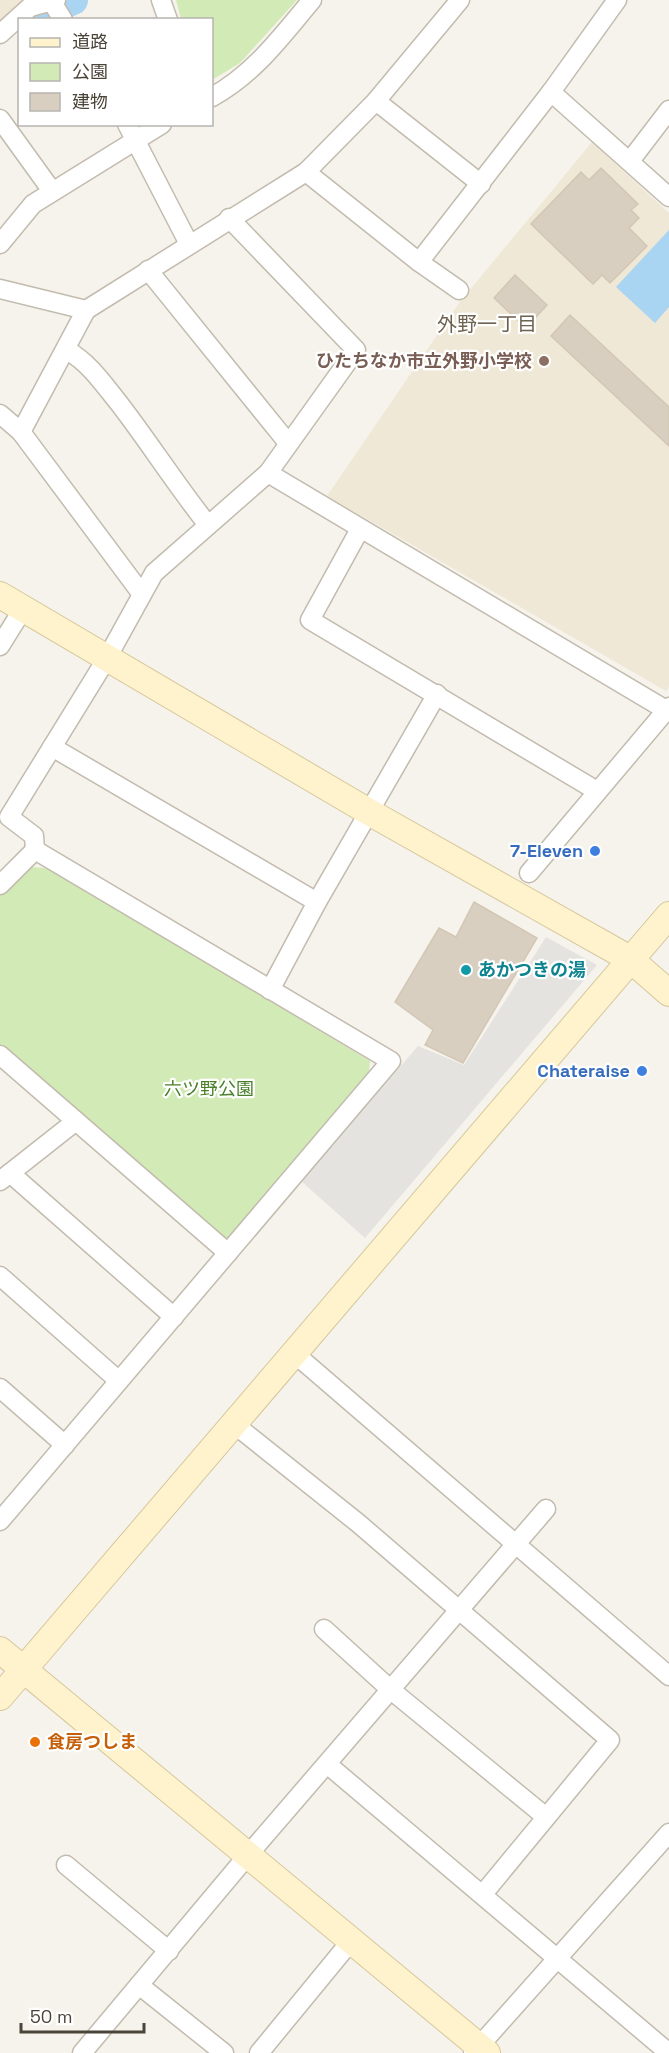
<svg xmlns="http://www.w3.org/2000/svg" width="669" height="2053" font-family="'Space Grotesk','Noto Sans JP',sans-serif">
  <rect width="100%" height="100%" fill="#f6f3ec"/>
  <g fill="#efe8d6">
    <path d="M0 0H34L0 29Z"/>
    <path d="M592 142 669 213V687L666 691 327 496 459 303Z"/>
  </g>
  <g fill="#d2eab5">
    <path d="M176 0H297L240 63 212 80V20L181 19Z"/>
    <path d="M28 867 48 868 370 1061 369 1071 224 1243 0 1051V895Z"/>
  </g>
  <path fill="#e5e3e0" d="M546 937 597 965 365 1238 301 1181 418 1046 464 1065Z"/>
  <path fill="#a9d4f2" d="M669 230V307L655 323 616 287Z"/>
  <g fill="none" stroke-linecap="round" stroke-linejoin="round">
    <path stroke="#a9d4f2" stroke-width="30" d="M30 20 73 0"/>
  </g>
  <g fill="#d8cfc1" stroke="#d3c7b4" stroke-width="1.5">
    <path d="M601 168 638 204 631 210 639 218 629 228 647 246 610 283 602 275 593 284 531 224 581 172 589 180Z"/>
    <path d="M515 275 547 305 526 328 494 298Z"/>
    <path d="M570 315 669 407V446L551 336Z"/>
    <path d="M474 902 537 938 463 1063 425 1045 433 1030 395 1002 439 928 456 937Z"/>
  </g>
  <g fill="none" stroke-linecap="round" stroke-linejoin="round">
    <defs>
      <g id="street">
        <path d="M161 0 168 20"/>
        <path d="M52 2 63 20"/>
        <path d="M0 34 30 7 56 0"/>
        <path d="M551 92 669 197"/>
        <path d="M212 97C254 74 281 37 312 0"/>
        <path d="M376 101 481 184"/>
        <path d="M0 119 52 191"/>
        <path d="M127 124 189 244"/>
        <path d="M630 161 669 110"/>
        <path d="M306 172 419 262 459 290"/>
        <path d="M0 244 33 204 162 124"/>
        <path d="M419 262 551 92 617 0"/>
        <path d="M148 270 288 443"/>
        <path d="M0 289 86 310"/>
        <path d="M67 350C89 363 102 382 118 402 149 442 176 485 208 525"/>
        <path d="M0 414 21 432 141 593"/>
        <path d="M21 432 86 310 306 172 376 101 460 0"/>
        <path d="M268 473 666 710"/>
        <path d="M360 529 310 620 597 791"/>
        <path d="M0 646 23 609"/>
        <path d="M52 747 317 902"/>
        <path d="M35 850 34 836 9 817 107 658 154 573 268 473 356 350 229 218"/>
        <path d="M529 873 669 707"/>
        <path d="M0 885 35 850"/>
        <path d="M270 990 317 902 437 694"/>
        <path d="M0 1055 228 1253"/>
        <path d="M10 1173 174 1317"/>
        <path d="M0 1181 76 1121"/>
        <path d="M0 1276 119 1381"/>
        <path d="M295 1354 669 1676"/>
        <path d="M0 1388 65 1445"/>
        <path d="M234 1424 358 1523 610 1740 483 1894"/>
        <path d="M0 1521 391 1061 35 850"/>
        <path d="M324 1629 391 1690 546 1817"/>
        <path d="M327 1764 669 2053"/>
        <path d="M66 1865 169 1951"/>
        <path d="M139 1985 224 2053"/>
        <path d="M82 2053 248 1855 546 1509"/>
        <path d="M259 2053 351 1941"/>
        <path d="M473 2053 669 1833"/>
      </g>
      <g id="secondary">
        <path d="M0 595 369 812 630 959 669 993"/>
        <path d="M0 1650 487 2053"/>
        <path d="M0 1697 669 915"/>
      </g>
    </defs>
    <use href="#street" stroke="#c2bbae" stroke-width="21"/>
    <use href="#secondary" stroke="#d6c79b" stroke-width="28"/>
    <use href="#street" stroke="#fff" stroke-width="18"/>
    <use href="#secondary" stroke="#fff3cd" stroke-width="26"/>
  </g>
  <circle fill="#8d6e63" stroke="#fff" stroke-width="2" cx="544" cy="361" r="6"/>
  <g fill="#3f7fe0" stroke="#fff" stroke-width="2">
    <circle cx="595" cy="851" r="6"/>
    <circle cx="642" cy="1071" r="6"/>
  </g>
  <circle fill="#0f9aa8" stroke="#fff" stroke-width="2" cx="466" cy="970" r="6"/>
  <circle fill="#e8710a" stroke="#fff" stroke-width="2" cx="35" cy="1742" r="6"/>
  <g text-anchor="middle" stroke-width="4.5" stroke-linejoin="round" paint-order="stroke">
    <g font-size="18" font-weight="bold" fill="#785e54" stroke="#fff" text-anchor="end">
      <text x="532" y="367">ひたちなか市立外野小学校</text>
    </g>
    <g font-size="18" font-weight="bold" fill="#366cbe" stroke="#fff" text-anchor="end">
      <text x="583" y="857">7-Eleven</text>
      <text x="630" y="1077">Chateraise</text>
    </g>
    <g font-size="18" font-weight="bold" fill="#0d838f" stroke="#fff" text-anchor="start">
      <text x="478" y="976">あかつきの湯</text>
    </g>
    <g font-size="18" fill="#4a7f2a" stroke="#fff">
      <text x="209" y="1095">六ツ野公園</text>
    </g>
    <g font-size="18" font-weight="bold" fill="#c56008" stroke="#fff" text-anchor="start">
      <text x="47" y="1748">食房つしま</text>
    </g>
    <g font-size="20" fill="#6e6250" stroke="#fff">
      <text x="487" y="331">外野一丁目</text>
    </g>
  </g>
  <rect x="18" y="18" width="195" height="108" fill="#ffffff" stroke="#b7b4b0" stroke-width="1.5"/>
  <rect x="30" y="38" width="30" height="9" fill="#fff3cd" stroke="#b7b4b0" stroke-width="1.5"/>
  <text x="72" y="48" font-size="18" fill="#4b4439">道路</text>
  <rect x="30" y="63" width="30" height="18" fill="#d2eab5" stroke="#b7b4b0" stroke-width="1.5"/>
  <text x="72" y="78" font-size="18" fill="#4b4439">公園</text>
  <rect x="30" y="93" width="30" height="18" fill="#d8cfc1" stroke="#b7b4b0" stroke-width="1.5"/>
  <text x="72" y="108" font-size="18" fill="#4b4439">建物</text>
  <path d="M21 2023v9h123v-9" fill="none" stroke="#4b4439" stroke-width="3"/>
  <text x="30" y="2023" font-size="18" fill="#4b4439" stroke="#ffffff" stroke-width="4.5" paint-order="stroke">50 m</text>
</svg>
